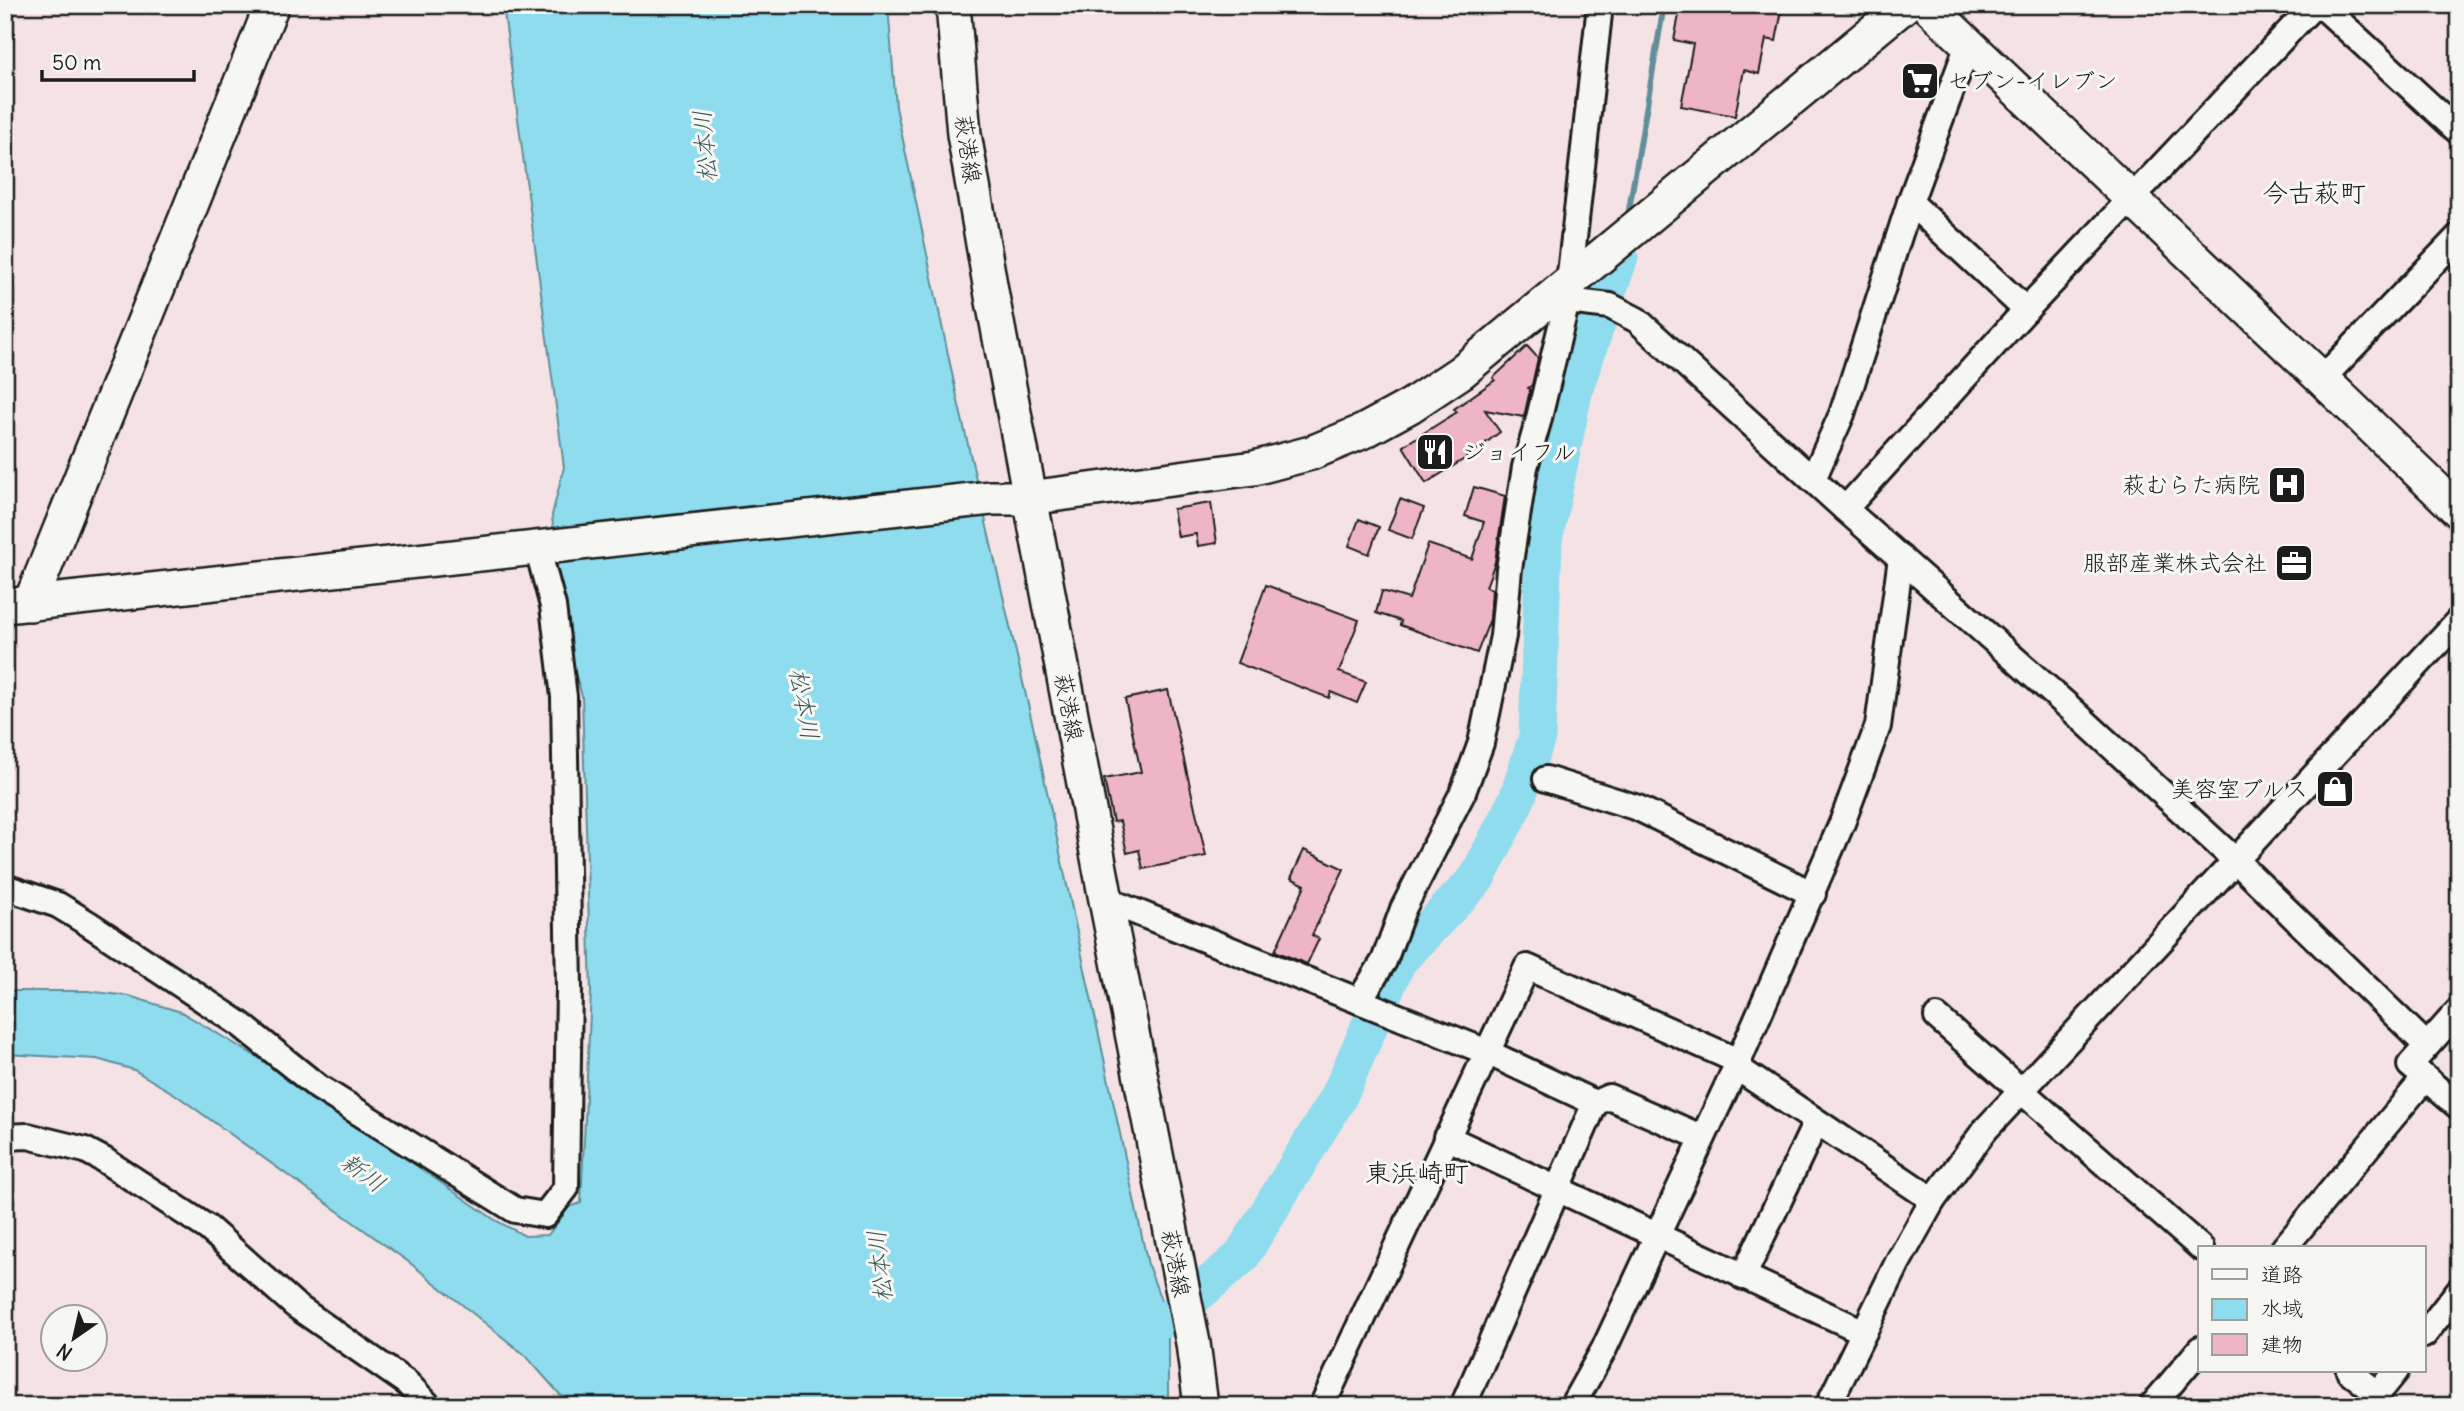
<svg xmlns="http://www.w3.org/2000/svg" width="2464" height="1411" font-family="Delius,'Klee One',sans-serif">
  <rect width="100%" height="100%" fill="#f4e2e5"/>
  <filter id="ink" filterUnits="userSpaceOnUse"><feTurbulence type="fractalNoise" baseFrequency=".0143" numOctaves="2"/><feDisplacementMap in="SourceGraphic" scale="14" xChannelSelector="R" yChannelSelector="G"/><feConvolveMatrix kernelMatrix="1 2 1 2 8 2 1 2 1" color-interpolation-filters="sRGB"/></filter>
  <g filter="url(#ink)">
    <path fill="#8edced" stroke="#608f99" stroke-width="2" d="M503 5H888L896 107 957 397 1033 726 1148 1265 1168 1319V1406H570L526 1356 410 1263 176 1095 134 1070 97 1059 5 1054V991H87L129 996 181 1012 269 1064 495 1220 525 1236 548 1235 569 1207 581 1203 591 992 582 696 563 633 552 515 564 467Z"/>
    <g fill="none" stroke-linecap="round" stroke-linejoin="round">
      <path stroke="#608f99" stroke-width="6" d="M1627 221 1664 5"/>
      <path stroke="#8edced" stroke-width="37" d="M1168 1319 1241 1257 1338 1098 1398 961 1477 878 1517 799 1537 737 1544 540 1575 387 1620 257"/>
    </g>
    <g fill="#eeb5c7" stroke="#1c1c1c" stroke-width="2">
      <path d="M1681 5H1783L1776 41 1766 39 1759 74 1744 70 1735 116 1681 106 1693 44 1674 40Z"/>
      <path d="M1527 346 1538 358 1532 385 1528 388 1530 390 1524 417 1485 410 1500 432 1466 458 1426 483 1403 446 1457 412 1454 409 1495 380 1493 378Z"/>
      <path d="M1474 487 1505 496 1495 562 1486 587 1492 589 1490 619 1477 653 1400 625 1401 621 1376 613 1382 591 1409 599 1428 544 1472 559 1484 522 1465 516Z"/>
      <path d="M1400 499 1424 508 1412 539 1388 530Z"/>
      <path d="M1211 503 1217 543 1198 546 1196 534 1178 537 1173 509Z"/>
      <path d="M1359 519 1379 527 1369 554 1349 546Z"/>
      <path d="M1266 585 1359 620 1339 672 1366 682 1357 703 1331 692 1329 698 1237 663Z"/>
      <path d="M1168 690 1206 856 1143 869 1139 850 1127 853 1120 821 1113 822 1104 779 1141 772 1125 699Z"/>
      <path d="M1304 850 1344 869 1312 935 1319 939 1307 964 1275 951 1305 885 1291 878Z"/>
    </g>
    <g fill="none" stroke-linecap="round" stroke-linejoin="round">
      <defs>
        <g id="street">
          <path d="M2321 5 2459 132"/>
          <path d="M1910 202 2026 310"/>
          <path d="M1567 301 1610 306 1637 320 1845 509 2070 708 2236 861 2426 1045"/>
          <path d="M2322 379 2459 236"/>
          <path d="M1813 479 1842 414 1910 202 1969 42"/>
          <path d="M1845 509 2026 310 2314 5"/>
          <path d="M1546 779 1638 808 1813 894"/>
          <path d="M5 887 58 905 89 924 240 1024 318 1087 515 1210 545 1215 566 1188 569 988 564 697 553 606 538 550"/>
          <path d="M1106 900 1487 1052 1595 1103 1609 1097 1701 1137"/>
          <path d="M1359 1001 1384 961 1403 909 1463 792 1481 743 1503 636 1509 569 1525 467 1538 422 1567 301 1600 5"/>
          <path d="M2459 1010 2410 1065 2459 1107"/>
          <path d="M1937 1017 2201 1248"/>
          <path d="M1736 1067 1933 1200"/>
          <path d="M5 1137 28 1136 85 1150 104 1160 208 1228 296 1306 407 1383 429 1406"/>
          <path d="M1446 1137 1864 1332"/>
          <path d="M2284 1248 2425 1078"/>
          <path d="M1743 1277 1816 1122"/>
          <path d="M2424 1335 2459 1290"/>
          <path d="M2349 1371 2378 1394"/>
          <path d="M1322 1406 1527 967 1738 1061"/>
          <path d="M1463 1406 1595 1103"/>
          <path d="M1572 1406 1604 1349 1736 1067 1842 823 1878 726 1901 558"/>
          <path d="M1828 1406 1898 1262 1933 1200 1985 1130 2459 620"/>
          <path d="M2152 1406 2200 1349"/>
          <path d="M2368 1406 2396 1371"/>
        </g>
        <g id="secondary">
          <path d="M953 5 964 134 992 296 1106 900 1193 1343 1201 1406"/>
          <path d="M1927 5 2322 379 2459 511"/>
          <path d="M30 604 272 5"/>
          <path d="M5 606 991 498H1029L1254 468 1311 453 1364 431 1410 406 1461 372 1905 5"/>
        </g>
      </defs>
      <use href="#street" stroke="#1c1c1c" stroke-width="30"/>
      <use href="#secondary" stroke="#1c1c1c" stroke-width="38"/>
      <use href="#street" stroke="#f6f6f2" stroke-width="24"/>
      <use href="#secondary" stroke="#f6f6f2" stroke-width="33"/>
    </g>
  </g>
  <defs>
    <symbol id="supermarket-square" viewBox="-11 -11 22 22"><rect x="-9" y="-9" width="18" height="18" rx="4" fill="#1c1c1c" stroke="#f6f6f2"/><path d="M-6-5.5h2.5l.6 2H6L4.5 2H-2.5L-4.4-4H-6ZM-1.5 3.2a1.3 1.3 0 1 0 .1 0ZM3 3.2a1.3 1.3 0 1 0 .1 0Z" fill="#fff"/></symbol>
    <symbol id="restaurant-square" viewBox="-11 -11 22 22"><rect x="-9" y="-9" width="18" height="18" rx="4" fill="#1c1c1c" stroke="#f6f6f2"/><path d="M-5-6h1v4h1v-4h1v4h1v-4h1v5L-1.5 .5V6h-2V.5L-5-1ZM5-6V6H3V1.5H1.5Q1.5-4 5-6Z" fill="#fff"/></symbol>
    <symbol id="hospital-square" viewBox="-11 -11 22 22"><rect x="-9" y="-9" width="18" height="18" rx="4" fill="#1c1c1c" stroke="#f6f6f2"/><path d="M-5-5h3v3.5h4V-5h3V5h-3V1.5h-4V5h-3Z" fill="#fff"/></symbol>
    <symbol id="office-square" viewBox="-11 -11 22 22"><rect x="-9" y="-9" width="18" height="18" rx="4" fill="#1c1c1c" stroke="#f6f6f2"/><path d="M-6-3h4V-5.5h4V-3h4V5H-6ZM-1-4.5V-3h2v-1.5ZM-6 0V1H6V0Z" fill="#fff"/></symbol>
    <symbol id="shop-square" viewBox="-11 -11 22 22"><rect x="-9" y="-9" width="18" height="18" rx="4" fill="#1c1c1c" stroke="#f6f6f2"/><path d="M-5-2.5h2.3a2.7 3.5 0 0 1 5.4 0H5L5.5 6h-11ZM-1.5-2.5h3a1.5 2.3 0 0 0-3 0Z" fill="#fff"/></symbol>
  </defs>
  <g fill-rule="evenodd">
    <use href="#supermarket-square" x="1898" y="59" width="44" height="44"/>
    <use href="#restaurant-square" x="1413" y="430" width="44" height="44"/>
    <use href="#hospital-square" x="2265" y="463" width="44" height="44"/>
    <use href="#office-square" x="2272" y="541" width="44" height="44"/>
    <use href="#shop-square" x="2313" y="767" width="44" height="44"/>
  </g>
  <g text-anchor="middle" stroke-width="6" stroke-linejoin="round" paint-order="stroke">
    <g font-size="23" fill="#1c1c1c" stroke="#f6f6f2" text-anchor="end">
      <text x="1947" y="89" text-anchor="start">セブン-イレブン</text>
      <text x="1462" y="460" text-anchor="start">ジョイフル</text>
      <text x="2260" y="493">萩むらた病院</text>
      <text x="2267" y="571">服部産業株式会社</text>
      <text x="2308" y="797">美容室ブルス</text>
    </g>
    <g font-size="23" fill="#1c1c1c" stroke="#f6f6f2">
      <text transform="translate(968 149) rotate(82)" y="8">萩港線</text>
      <text transform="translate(1069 707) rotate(79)" y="8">萩港線</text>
      <text transform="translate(1176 1263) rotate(79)" y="8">萩港線</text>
    </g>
    <g font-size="24" font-style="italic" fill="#3e565b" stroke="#f6f6f2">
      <text transform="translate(705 146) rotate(-95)" y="8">松本川</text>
      <text transform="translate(804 704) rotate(80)" y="8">松本川</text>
      <text transform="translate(363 1173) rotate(36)" y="8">新川</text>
      <text transform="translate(880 1266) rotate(-96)" y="8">松本川</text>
    </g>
    <g font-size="26" fill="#1c1c1c" stroke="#f6f6f2">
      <text x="2314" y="202">今古萩町</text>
      <text x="1417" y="1182">東浜崎町</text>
    </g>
  </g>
  <rect width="2464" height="1411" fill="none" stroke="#f6f6f2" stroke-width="28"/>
  <rect x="14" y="14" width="2436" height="1383" fill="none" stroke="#1c1c1c" stroke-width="2.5" filter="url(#ink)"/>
  <rect x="2198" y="1246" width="228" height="126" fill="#f6f6f2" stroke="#9f9f9c" stroke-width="2"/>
  <rect x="2212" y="1269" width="35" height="10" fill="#f6f6f2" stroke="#9f9f9c" stroke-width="2"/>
  <text x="2261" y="1282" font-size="21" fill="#1c1c1c">道路</text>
  <rect x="2212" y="1299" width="35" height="21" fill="#8edced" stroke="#9f9f9c" stroke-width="2"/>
  <text x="2261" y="1316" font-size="21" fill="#1c1c1c">水域</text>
  <rect x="2212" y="1334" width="35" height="21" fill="#eeb5c7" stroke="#9f9f9c" stroke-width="2"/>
  <text x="2261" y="1352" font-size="21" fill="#1c1c1c">建物</text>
  <g transform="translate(74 1338) rotate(214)"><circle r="33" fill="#f6f6f2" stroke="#9f9f9c" stroke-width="2"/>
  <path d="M0-5L12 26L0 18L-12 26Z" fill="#1c1c1c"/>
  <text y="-10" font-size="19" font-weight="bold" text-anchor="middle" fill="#1c1c1c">N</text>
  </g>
  <path d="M42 70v10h152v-10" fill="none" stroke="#1c1c1c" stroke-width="3.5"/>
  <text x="52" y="70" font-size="21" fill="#1c1c1c" stroke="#f6f6f2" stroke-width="5" paint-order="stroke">50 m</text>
</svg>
